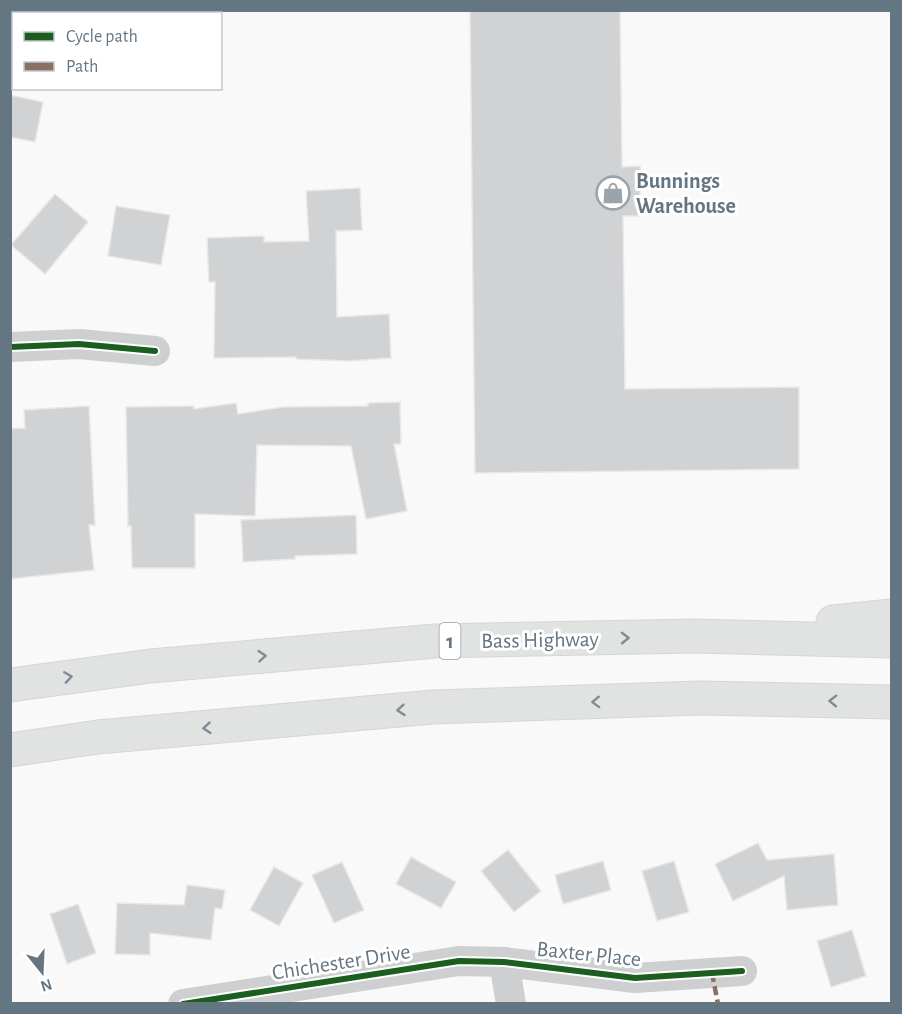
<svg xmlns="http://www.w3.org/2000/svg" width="902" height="1014" font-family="'Alegreya Sans',sans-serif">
  <rect width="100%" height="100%" fill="#f9f9f9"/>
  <g fill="#d0d2d3" stroke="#e8e8e8" stroke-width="1.5">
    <path d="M470 10H620L622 167 640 166V216H623L625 389 799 387V469L475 473Z"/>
    <path d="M10 95 43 102 35 142 10 137Z"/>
    <path d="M360 188 362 230 336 231 337 317 389 314 391 358 349 361 296 359V357L214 358 215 282H209L207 238 264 236V242L309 241 306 191Z"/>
    <path d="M55 194 88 222 45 274 11 245Z"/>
    <path d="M116 206 170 215 161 265 108 256Z"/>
    <path d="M400 402 401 444H394L407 511 366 519 351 446 257 445 255 516 195 514V568H132L131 526H128L126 407 194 406V409L236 403 238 414 283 407 368 406V403Z"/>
    <path d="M89 406 95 525H89L94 570 10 579V429L25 428 24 410Z"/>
    <path d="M356 515 357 554 295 556V559L243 562 241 520Z"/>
    <path d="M758 843 767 860 834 854 838 905 787 910 784 876 733 901 715 864Z"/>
    <path d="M508 850 541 891 514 912 481 871Z"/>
    <path d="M411 857 456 882 441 908 396 884Z"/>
    <path d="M603 861 611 890 563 904 555 875Z"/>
    <path d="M674 861 689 912 657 921 642 871Z"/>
    <path d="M342 862 364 910 334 923 312 875Z"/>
    <path d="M274 867 303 883 279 926 250 910Z"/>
    <path d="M187 885 225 890 222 909 215 908 211 940 150 933V955L115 954 117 903 184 905Z"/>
    <path d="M78 904 96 953 67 964 50 914Z"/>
    <path d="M852 930 866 976 831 987 817 941Z"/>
  </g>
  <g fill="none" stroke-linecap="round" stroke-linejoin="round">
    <defs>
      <g id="highway">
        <path d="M833 622 892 616"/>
        <path d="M10 685 151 666 435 641 694 636 892 641"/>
        <path d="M10 750 98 737 433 707 700 698 892 702"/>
      </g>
    </defs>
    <use href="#highway" stroke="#d5d6d6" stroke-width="35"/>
    <g stroke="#cecfd0" stroke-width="30">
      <path d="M10 347 79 344 155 351"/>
      <path d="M504 962 511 1004"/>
      <path d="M183 1004 459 961 504 962 635 978 742 971"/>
    </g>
    <use href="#highway" stroke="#e1e2e2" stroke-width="33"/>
    <path stroke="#8d6e63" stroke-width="4.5" stroke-dasharray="9 4.5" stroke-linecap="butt" d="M712 973 718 1004"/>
    <defs>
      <g id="cycleway">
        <path d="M10 347 79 344 155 351"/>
        <path d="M183 1004 459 961 504 962 635 978 742 971"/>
      </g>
    </defs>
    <use href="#cycleway" stroke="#fff" stroke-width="10"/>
    <use href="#cycleway" stroke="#1b5e20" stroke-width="6"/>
  </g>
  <defs><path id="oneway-chevron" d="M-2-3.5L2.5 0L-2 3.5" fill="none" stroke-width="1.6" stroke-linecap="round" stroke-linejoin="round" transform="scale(1.5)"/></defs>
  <g stroke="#7e8c96">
    <use href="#oneway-chevron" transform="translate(625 638) rotate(-1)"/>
    <use href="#oneway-chevron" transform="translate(262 656) rotate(-5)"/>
    <use href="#oneway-chevron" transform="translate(68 677) rotate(-8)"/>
    <use href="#oneway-chevron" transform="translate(833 701) rotate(-179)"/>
    <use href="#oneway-chevron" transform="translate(596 702) rotate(178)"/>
    <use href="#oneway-chevron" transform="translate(401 710) rotate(175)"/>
    <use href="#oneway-chevron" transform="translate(207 728) rotate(175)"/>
  </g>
  <defs>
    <symbol id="shop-ring" viewBox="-11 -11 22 22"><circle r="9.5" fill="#fff" stroke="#99a4ac" stroke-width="1.5"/><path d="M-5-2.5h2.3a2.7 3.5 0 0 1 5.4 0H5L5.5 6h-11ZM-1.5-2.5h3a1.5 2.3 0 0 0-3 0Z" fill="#99a4ac"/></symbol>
  </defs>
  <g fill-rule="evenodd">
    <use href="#shop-ring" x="594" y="174" width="38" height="38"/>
  </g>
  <g text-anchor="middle" stroke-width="6" stroke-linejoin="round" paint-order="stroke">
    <rect fill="#fff" stroke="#939fa8" stroke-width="1.5" x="439.5" y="623" width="21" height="36" rx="4.5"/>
    <g font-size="21" font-weight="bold" fill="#657683">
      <text x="450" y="648">1</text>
    </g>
    <g font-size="22" font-weight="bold" fill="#657683" stroke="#fff" text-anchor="start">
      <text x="636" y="188">Bunnings<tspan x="636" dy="25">Warehouse</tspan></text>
    </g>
    <g font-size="22" fill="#657683" stroke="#fff">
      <text transform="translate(540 639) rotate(-1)" y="8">Bass Highway</text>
      <text transform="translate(589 953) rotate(6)" y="8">Baxter Place</text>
      <text transform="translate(341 961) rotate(-9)" y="8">Chichester Drive</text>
    </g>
  </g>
  <rect width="902" height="1014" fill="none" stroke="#657683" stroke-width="24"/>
  <rect x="12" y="12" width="210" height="78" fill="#ffffff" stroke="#c1c8cd" stroke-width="1.5"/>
  <rect x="24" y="32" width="30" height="9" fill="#1b5e20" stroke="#c1c8cd" stroke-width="1.5"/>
  <text x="66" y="42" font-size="18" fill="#657683">Cycle path</text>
  <rect x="24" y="62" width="30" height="9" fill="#8d6e63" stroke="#c1c8cd" stroke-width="1.5"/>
  <text x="66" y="72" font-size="18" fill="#657683">Path</text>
  <g transform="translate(42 972) rotate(162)" stroke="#ffffff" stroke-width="4.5" paint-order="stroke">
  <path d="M0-4.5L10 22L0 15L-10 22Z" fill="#657683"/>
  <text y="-9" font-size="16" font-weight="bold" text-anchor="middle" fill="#657683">N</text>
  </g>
</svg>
